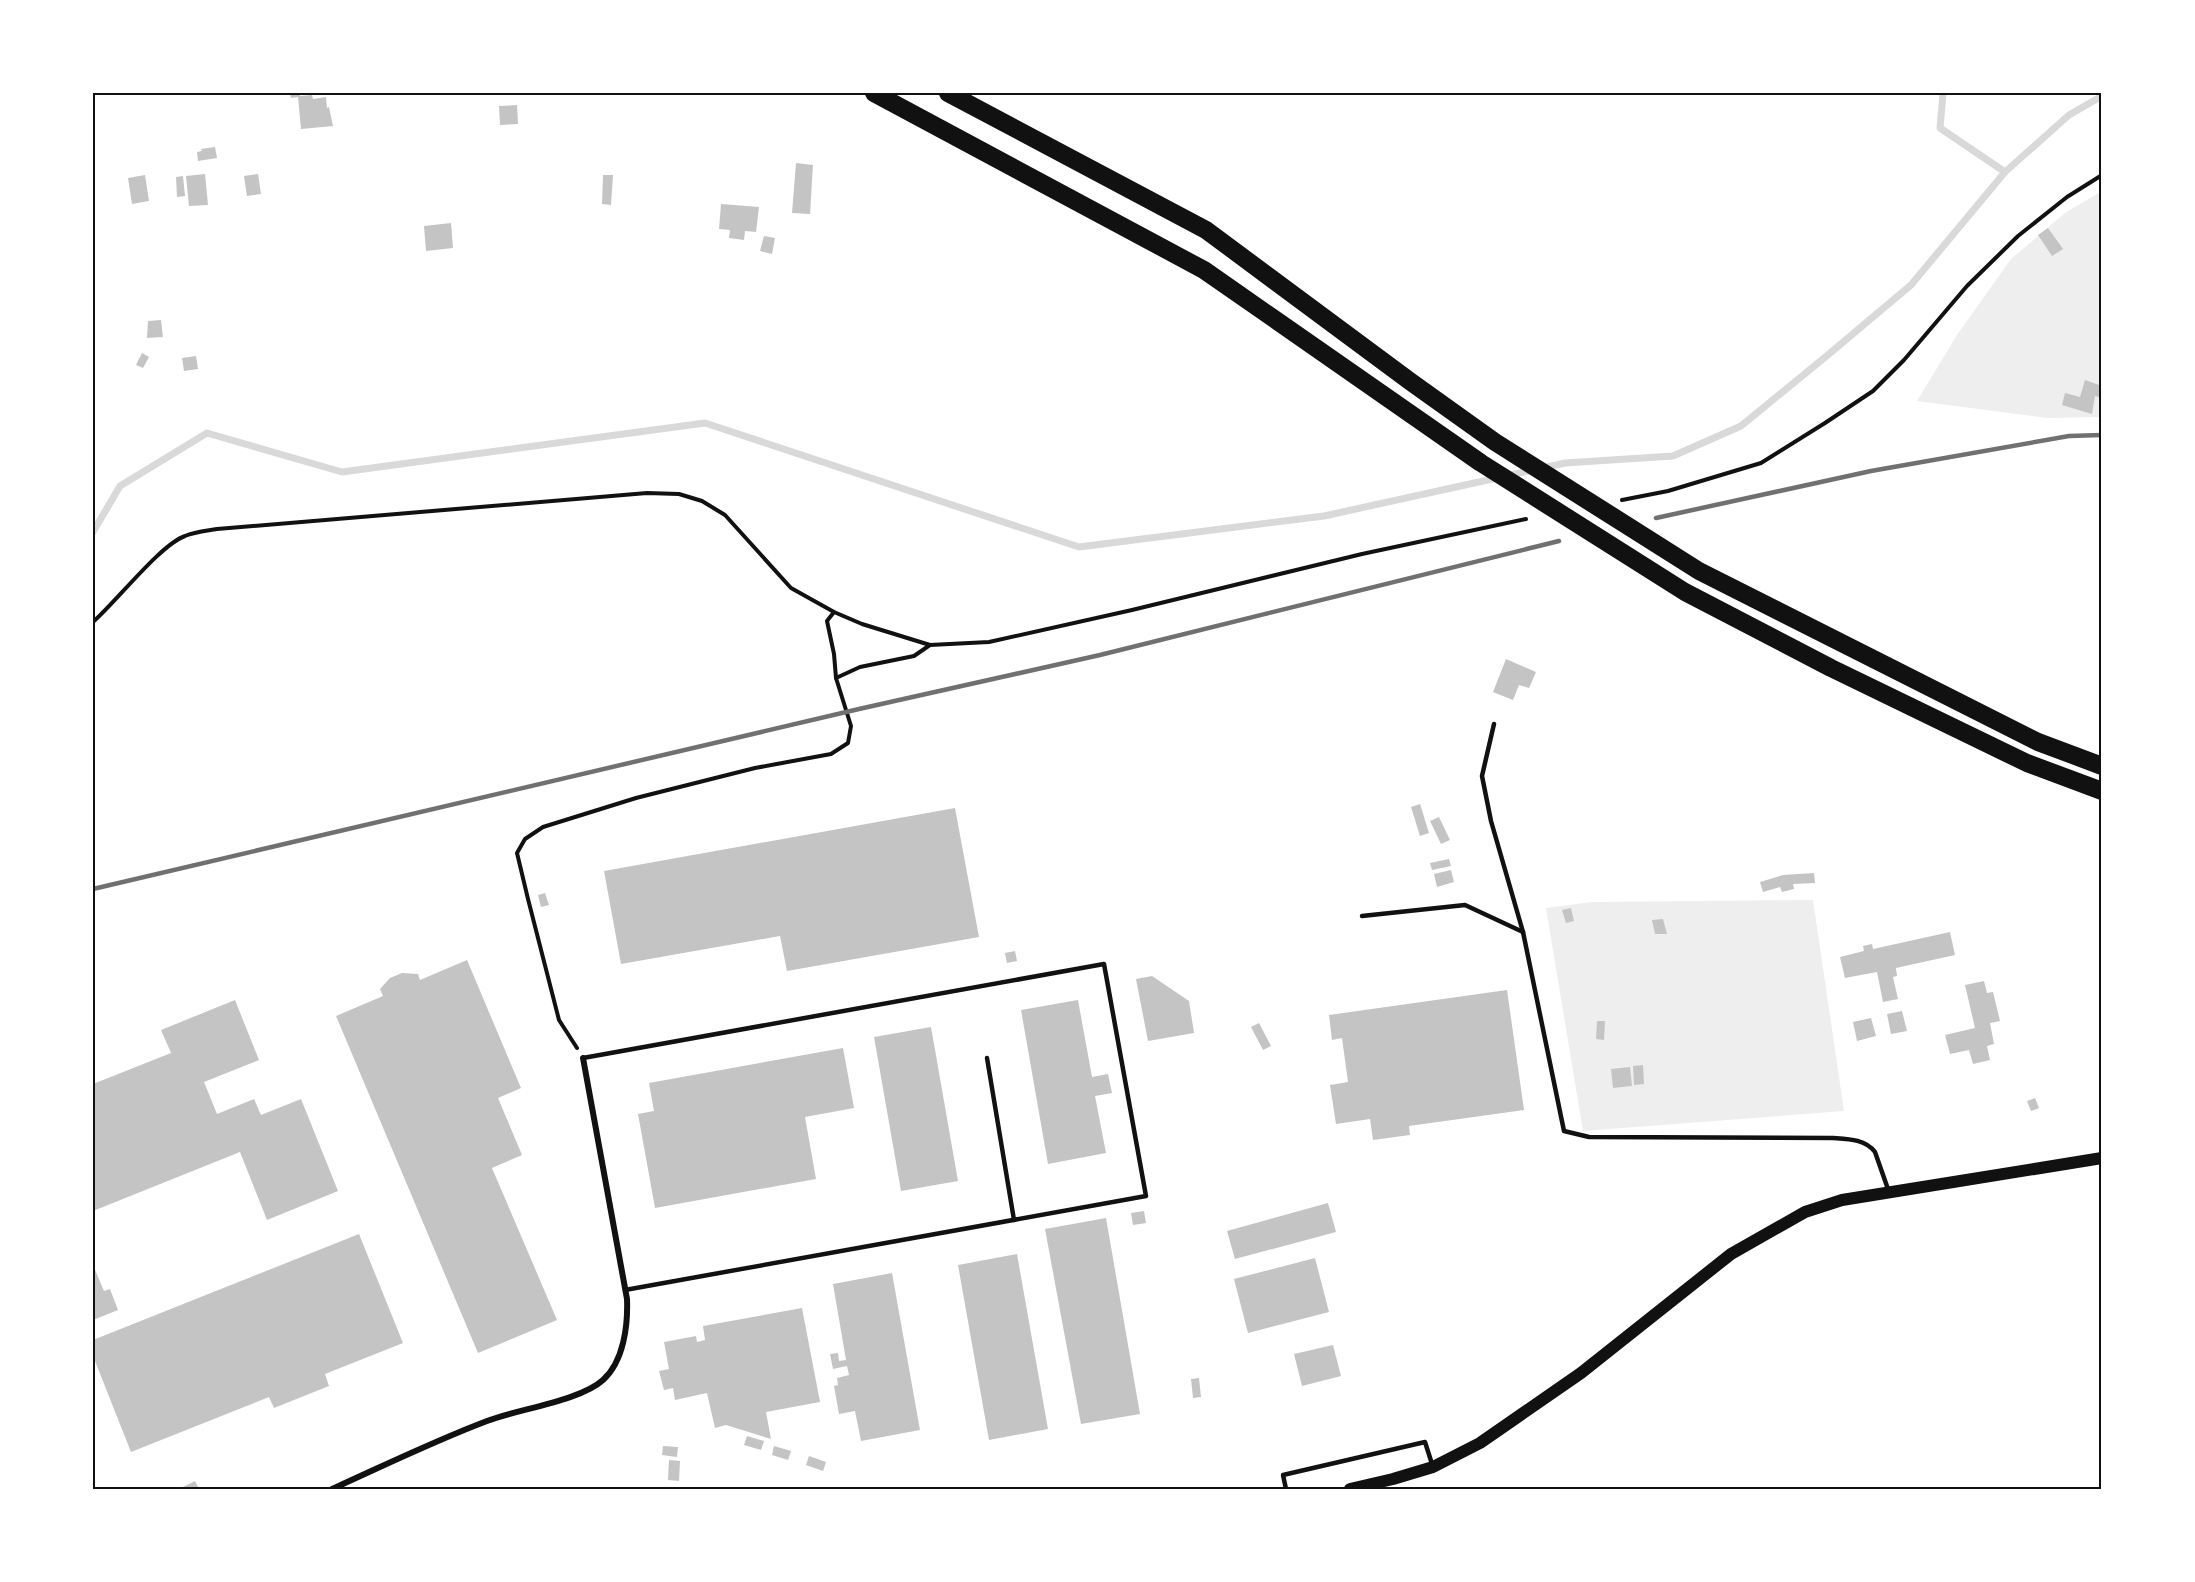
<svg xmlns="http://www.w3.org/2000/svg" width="2195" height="1582" font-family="'Playfair Display',serif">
  <rect width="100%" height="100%" fill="#fff"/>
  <g fill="#eee">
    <path d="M2102 191V417L2048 418 1917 401 1957 335 2011 259 2065 213Z"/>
    <path d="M1813 900 1844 1111 1583 1131 1546 908 1592 902Z"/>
  </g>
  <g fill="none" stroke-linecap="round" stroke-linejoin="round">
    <g stroke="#d9d9d9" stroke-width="7">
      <path d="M1943 93 1940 128 2005 172"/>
      <path d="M93 532 120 486 207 433 342 472 705 423 1079 547 1324 516 1565 463 1673 456 1741 426 1829 354 1911 285 2005 172 2069 115 2102 96"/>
    </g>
  </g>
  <g fill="#c4c4c4">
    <path d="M290 93H300V96L312 95 313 99 326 97 327 108 329 107 333 126 301 129 298 97 291 98Z"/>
    <path d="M517 105 518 124 500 125 499 106Z"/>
    <path d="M215 147 217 158 198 161 197 152 202 151 201 149Z"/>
    <path d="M796 163 813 165 810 214 792 213Z"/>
    <path d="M205 174 208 205 189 206 186 176Z"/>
    <path d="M258 174 261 194 247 196 244 176Z"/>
    <path d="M145 175 149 201 132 204 128 178Z"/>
    <path d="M603 175H613L611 205 602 204Z"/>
    <path d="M183 176 185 196 177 197 176 177Z"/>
    <path d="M721 204 759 207 756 232 745 231 744 240 729 238 730 230 719 229Z"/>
    <path d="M451 223 453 248 426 251 424 226Z"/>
    <path d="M2048 228 2063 249 2052 256 2038 235Z"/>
    <path d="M764 236 775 238 772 254 760 251Z"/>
    <path d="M161 320 163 337 147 338 148 321Z"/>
    <path d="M142 353 149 357 143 368 136 365Z"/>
    <path d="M196 356 198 369 184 371 182 358Z"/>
    <path d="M2085 380 2102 386V398L2095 396 2092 414 2062 405 2065 393 2080 397Z"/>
    <path d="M1506 659 1536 672 1529 688 1519 685 1513 700 1493 692Z"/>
    <path d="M1420 804 1429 833 1420 836 1411 807Z"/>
    <path d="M955 808 979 937 787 971 780 936 621 964 604 871Z"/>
    <path d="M1439 817 1450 840 1441 844 1430 821Z"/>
    <path d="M1449 859 1451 866 1432 870 1430 863Z"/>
    <path d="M1451 870 1454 882 1437 887 1434 874Z"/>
    <path d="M1814 873 1815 883 1793 884 1794 889 1782 892 1780 887 1763 892 1760 882 1783 875Z"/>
    <path d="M545 893 549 905 541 907 538 895Z"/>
    <path d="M1571 908 1574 921 1566 923 1562 910Z"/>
    <path d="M1663 919 1667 934H1655L1652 920Z"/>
    <path d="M1950 932 1955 955 1896 968 1897 976 1893 977 1898 999 1883 1002 1877 972 1845 978 1840 957 1864 951 1863 946 1872 944 1873 949Z"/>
    <path d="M1015 951 1017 961 1007 963 1005 953Z"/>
    <path d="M467 960 521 1088 498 1098 522 1155 492 1168 557 1320 478 1353 336 1016 383 996 380 989 390 978 402 973 418 974 420 980Z"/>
    <path d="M1152 976 1189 1001 1194 1033 1148 1041 1136 979Z"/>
    <path d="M1984 981 1987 993 1993 992 2000 1021 1990 1023 1994 1044 1987 1046 1990 1060 1973 1064 1969 1050 1950 1054 1945 1035 1975 1028 1965 985Z"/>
    <path d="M1507 990 1524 1110 1409 1126 1410 1135 1373 1140 1370 1119 1336 1124 1330 1085 1348 1082 1342 1038 1332 1040 1329 1015Z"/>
    <path d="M235 1000 259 1060 204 1082 217 1114 254 1099 261 1115 301 1099 338 1191 267 1220 240 1152 93 1211V1084L171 1053 161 1030Z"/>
    <path d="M1078 1000 1092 1077 1108 1074 1112 1093 1095 1096 1106 1153 1048 1164 1021 1010Z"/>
    <path d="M1902 1011 1907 1031 1891 1034 1887 1014Z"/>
    <path d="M1871 1018 1876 1036 1857 1041 1853 1022Z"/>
    <path d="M1597 1021H1605L1604 1040 1596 1039Z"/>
    <path d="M1259 1023 1271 1046 1263 1050 1251 1027Z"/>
    <path d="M931 1027 958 1181 901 1191 874 1037Z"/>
    <path d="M843 1048 854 1108 805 1117 816 1179 655 1208 638 1114 654 1111 649 1083Z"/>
    <path d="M1643 1065 1644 1084 1634 1085 1633 1066Z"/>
    <path d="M1630 1067 1632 1086 1613 1088 1611 1069Z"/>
    <path d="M2035 1098 2039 1108 2031 1111 2027 1101Z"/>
    <path d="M1328 1203 1336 1232 1235 1259 1227 1231Z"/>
    <path d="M1144 1211 1146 1223 1133 1225 1131 1213Z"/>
    <path d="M1106 1218 1140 1414 1081 1424 1045 1229Z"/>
    <path d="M359 1234 403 1343 325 1374 329 1386 274 1408 269 1397 131 1452 93 1356V1340Z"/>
    <path d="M1017 1254 1048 1429 989 1440 958 1265Z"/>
    <path d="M1315 1258 1329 1312 1248 1333 1234 1279Z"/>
    <path d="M93 1265 104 1291 110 1289 118 1310 93 1320Z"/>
    <path d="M892 1273 920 1430 861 1441 855 1411 839 1414 834 1386 838 1385 837 1378 849 1375 847 1366 833 1369 830 1354 838 1353 839 1361 846 1360 833 1284Z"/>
    <path d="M802 1308 820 1402 766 1412 771 1439 726 1425 715 1428 707 1393 675 1400 673 1388 664 1390 659 1371 669 1369 664 1342 696 1336 697 1342 705 1340 703 1326Z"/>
    <path d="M1333 1345 1341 1376 1302 1386 1294 1354Z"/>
    <path d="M1199 1378 1201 1397 1193 1398 1191 1379Z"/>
    <path d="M747 1436 764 1441 761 1450 744 1445Z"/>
    <path d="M663 1446 678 1447 677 1457 662 1455Z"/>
    <path d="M774 1446 791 1451 788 1460 772 1455Z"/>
    <path d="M809 1456 826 1462 823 1471 806 1465Z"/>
    <path d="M669 1460 680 1461 679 1481 668 1480Z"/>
    <path d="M195 1481 199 1489H179Z"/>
  </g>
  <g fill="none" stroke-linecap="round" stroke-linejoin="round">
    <g stroke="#111" stroke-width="4">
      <path d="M1622 500 1668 491 1761 463 1825 423 1873 391 1904 360 1967 286 2018 236 2067 197 2102 175"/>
      <path d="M834 612 827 621 834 654 836 678"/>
      <path d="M93 622C117 601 160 545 185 536 195 532 206 531 217 529L647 493 679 494 702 501 725 515 791 588 834 612 862 624 930 645 989 642 1132 610 1362 554 1526 519"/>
      <path d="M577 1048 559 1020 528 899 517 853 525 839 543 827 636 798 755 768 831 754 848 743 851 726 836 678 860 667 914 656 930 645"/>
    </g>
    <g stroke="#111" stroke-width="4.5">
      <path d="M1494 724 1482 776 1491 821 1523 932 1564 1131 1589 1137 1833 1138C1848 1139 1865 1139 1875 1152L1889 1192"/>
      <path d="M1362 916 1465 905 1523 932"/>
      <path d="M583 1058 1104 964 1146 1196 625 1290"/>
      <path d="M987 1058 1014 1220"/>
      <path d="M1286 1489 1283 1475 1425 1442 1432 1464"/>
    </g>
    <path stroke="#111" stroke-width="6" d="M332 1489C383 1466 434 1441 487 1421 518 1409 580 1401 603 1380 624 1361 628 1325 627 1299L583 1058"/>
    <path stroke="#111" stroke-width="12" d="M1350 1489 1393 1479 1433 1467 1480 1443 1581 1373 1731 1254 1805 1212 1842 1200 2102 1158"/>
    <g stroke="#111" stroke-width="18">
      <path d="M874 93 1204 270 1481 463 1685 592 1831 668 2027 763 2102 791"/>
      <path d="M948 93 1206 230 1411 382 1495 442 1699 571 2038 742 2102 766"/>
    </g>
    <g stroke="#707070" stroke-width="4.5">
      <path d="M1656 518 1871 471 2069 436 2102 435"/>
      <path d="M93 889 859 709 1100 655 1559 541"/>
    </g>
  </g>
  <rect width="2195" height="1582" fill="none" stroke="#ffffff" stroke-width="189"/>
  <rect x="94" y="94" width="2006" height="1394" fill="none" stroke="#111" stroke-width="2"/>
</svg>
